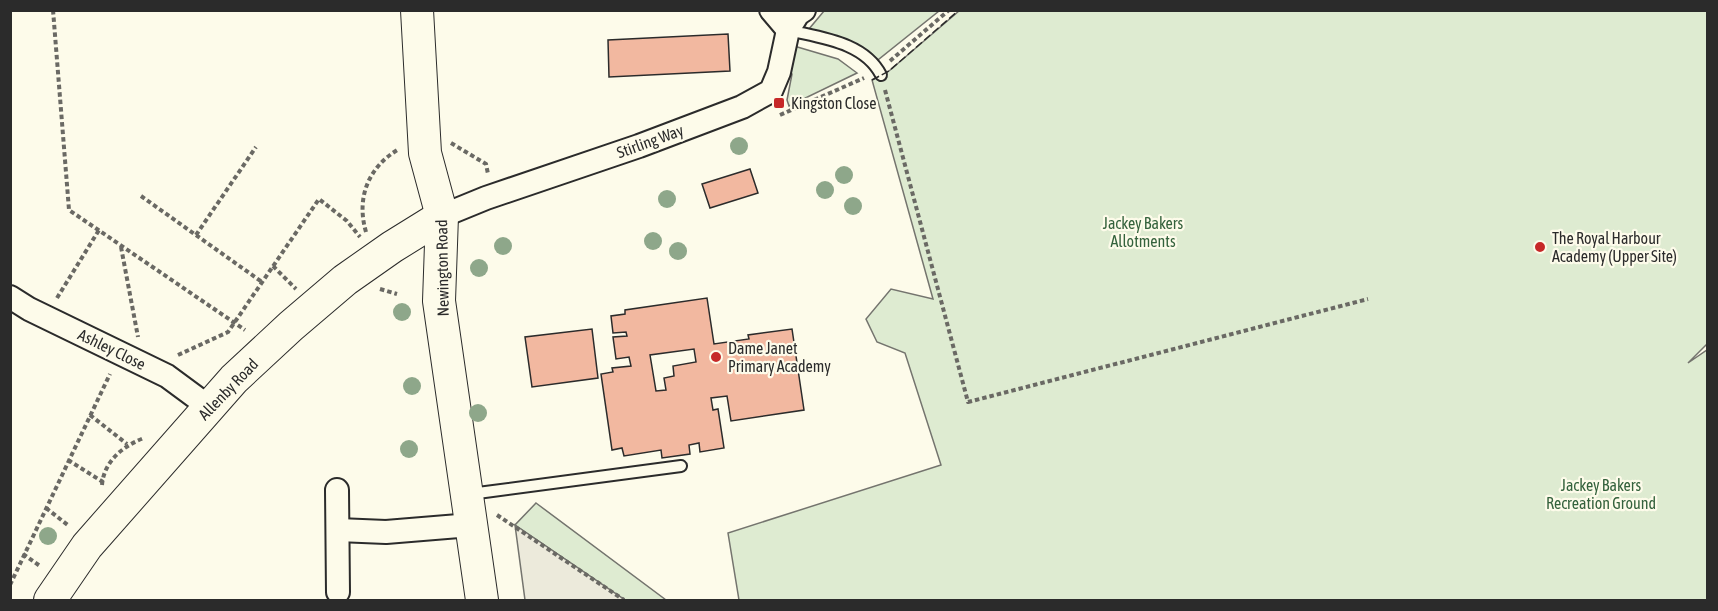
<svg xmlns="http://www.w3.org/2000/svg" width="1718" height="611" font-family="'Asap Condensed',sans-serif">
  <rect width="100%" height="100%" fill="#fdfbea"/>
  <g fill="#deebd1" stroke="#74746e" stroke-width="1.5">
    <path d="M824 11H939L874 63 845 41 809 29Z"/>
    <path d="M959 11H1707V344L1688 363 1707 350V600H739L728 533 941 465 905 353 877 342 866 319 891 289 933 299 872 80 889 71Z"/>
    <path d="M794 46 838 59 857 73 789 106 787 100 792 74 787 73Z"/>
    <path d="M536 503 666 600H625L515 525Z"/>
  </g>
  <path fill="#eceadb" stroke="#74746e" stroke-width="1.5" d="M515 525 625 600H525Z"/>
  <g fill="#f2b8a0" stroke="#2b2b2b" stroke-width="1.5" fill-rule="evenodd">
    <path d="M728 34 730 71 609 77 608 40Z"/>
    <path d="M750 169 758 193 710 208 702 184Z"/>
    <path d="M707 298 714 344 749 339 748 335 792 329 804 410 731 421 727 396 711 398 713 410 718 409 724 448 700 452 699 443 689 445 690 454 662 458 661 450 624 456 622 448 612 450 601 374 613 372 612 368 631 366 629 357 616 359 613 337 627 336 626 332 613 333 611 316 625 314V310ZM694 349 696 362 673 366 674 376 664 378 666 390 656 391 650 355Z"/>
    <path d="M592 329 598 378 532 387 525 337Z"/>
  </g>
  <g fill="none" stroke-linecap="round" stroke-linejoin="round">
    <defs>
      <g id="lane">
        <path d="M788 30C821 38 864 42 881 75"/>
        <path d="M470 494 681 466"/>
      </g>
      <g id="street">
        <path d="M771 10 788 30"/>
        <path d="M442 216 486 198 639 146 742 107 771 91 779 72 788 30 798 14 804 10"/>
        <path d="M10 297 29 309 167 376 209 407"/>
        <path d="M337 490 338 592"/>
        <path d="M338 530 386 532 471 525"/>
      </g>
      <g id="secondary">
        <path d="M417 10 425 153 442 216 439 301 482 600"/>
        <path d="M50 600 87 546 234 379 291 326 345 280 392 247 442 216"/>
      </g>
    </defs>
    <use href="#lane" stroke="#2b2b2b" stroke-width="14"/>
    <use href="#street" stroke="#2b2b2b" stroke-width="26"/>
    <use href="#secondary" stroke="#2b2b2b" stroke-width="34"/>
    <g stroke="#6a6964" stroke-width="4" stroke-dasharray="4.5 3" stroke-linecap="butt">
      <path d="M53 10 69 210 245 330"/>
      <path d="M890 61 949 10"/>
      <path d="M885 90 968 402 1368 299"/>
      <path d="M780 115 864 78"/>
      <path d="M451 143 486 164 488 174"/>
      <path d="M141 196 262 282"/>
      <path d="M366 232C356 198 368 167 399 149"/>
      <path d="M196 235 256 147"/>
      <path d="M121 247 138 337"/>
      <path d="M273 266 296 289"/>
      <path d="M380 289 397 294"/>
      <path d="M57 298 99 230"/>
      <path d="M178 355 228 332 319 199 347 221 360 237"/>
      <path d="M90 415 127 444"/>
      <path d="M68 460 103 482"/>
      <path d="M102 485C104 461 123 446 144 438"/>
      <path d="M46 508 69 526"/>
      <path d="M497 515 624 600"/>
      <path d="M23 554 40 566"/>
      <path d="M10 585 110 374"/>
    </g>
    <use href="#lane" stroke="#fdfbea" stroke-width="10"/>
    <use href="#street" stroke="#fdfbea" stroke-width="22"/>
    <use href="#secondary" stroke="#fdfbea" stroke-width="32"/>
    <path stroke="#2b2b2b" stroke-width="1.5" stroke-dasharray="8 3" stroke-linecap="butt" d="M872 80 889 71 959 10"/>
  </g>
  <g fill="#8ea78a">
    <circle cx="739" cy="146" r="9"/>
    <circle cx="844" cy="175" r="9"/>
    <circle cx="825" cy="190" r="9"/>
    <circle cx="667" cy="199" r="9"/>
    <circle cx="853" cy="206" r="9"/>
    <circle cx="653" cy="241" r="9"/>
    <circle cx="503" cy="246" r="9"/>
    <circle cx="678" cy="251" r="9"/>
    <circle cx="479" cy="268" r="9"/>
    <circle cx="402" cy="312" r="9"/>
    <circle cx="412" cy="386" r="9"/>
    <circle cx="478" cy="413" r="9"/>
    <circle cx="409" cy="449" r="9"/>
    <circle cx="48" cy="536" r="9"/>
  </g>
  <g fill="#c62828" stroke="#fdfbea" stroke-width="2">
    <rect x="773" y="97" width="12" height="12" rx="3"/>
    <circle cx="1540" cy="247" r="6"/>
    <circle cx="716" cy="357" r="6"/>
  </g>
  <g text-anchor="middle" stroke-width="4.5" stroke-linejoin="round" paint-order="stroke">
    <g font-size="16" fill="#2b2b2b" stroke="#fdfbea" text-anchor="start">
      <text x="791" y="109">Kingston Close</text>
      <text x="1552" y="244">The Royal Harbour<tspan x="1552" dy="18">Academy (Upper Site)</tspan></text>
      <text x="728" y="354">Dame Janet<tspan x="728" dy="18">Primary Academy</tspan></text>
    </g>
    <g font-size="16" fill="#2b2b2b" stroke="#fdfbea">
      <text transform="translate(650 141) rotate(-20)" y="6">Stirling Way</text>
      <text transform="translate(442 268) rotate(-91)" y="6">Newington Road</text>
      <text transform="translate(112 349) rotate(26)" y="6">Ashley Close</text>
      <text transform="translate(228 389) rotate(-46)" y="6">Allenby Road</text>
    </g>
    <g font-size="16" fill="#34623c" stroke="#fdfbea">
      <text x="1143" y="229">Jackey Bakers<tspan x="1143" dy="18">Allotments</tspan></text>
      <text x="1601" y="491">Jackey Bakers<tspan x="1601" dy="18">Recreation Ground</tspan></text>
    </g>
  </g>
  <rect width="1718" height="611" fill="none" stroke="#2b2b2b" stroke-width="24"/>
</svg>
